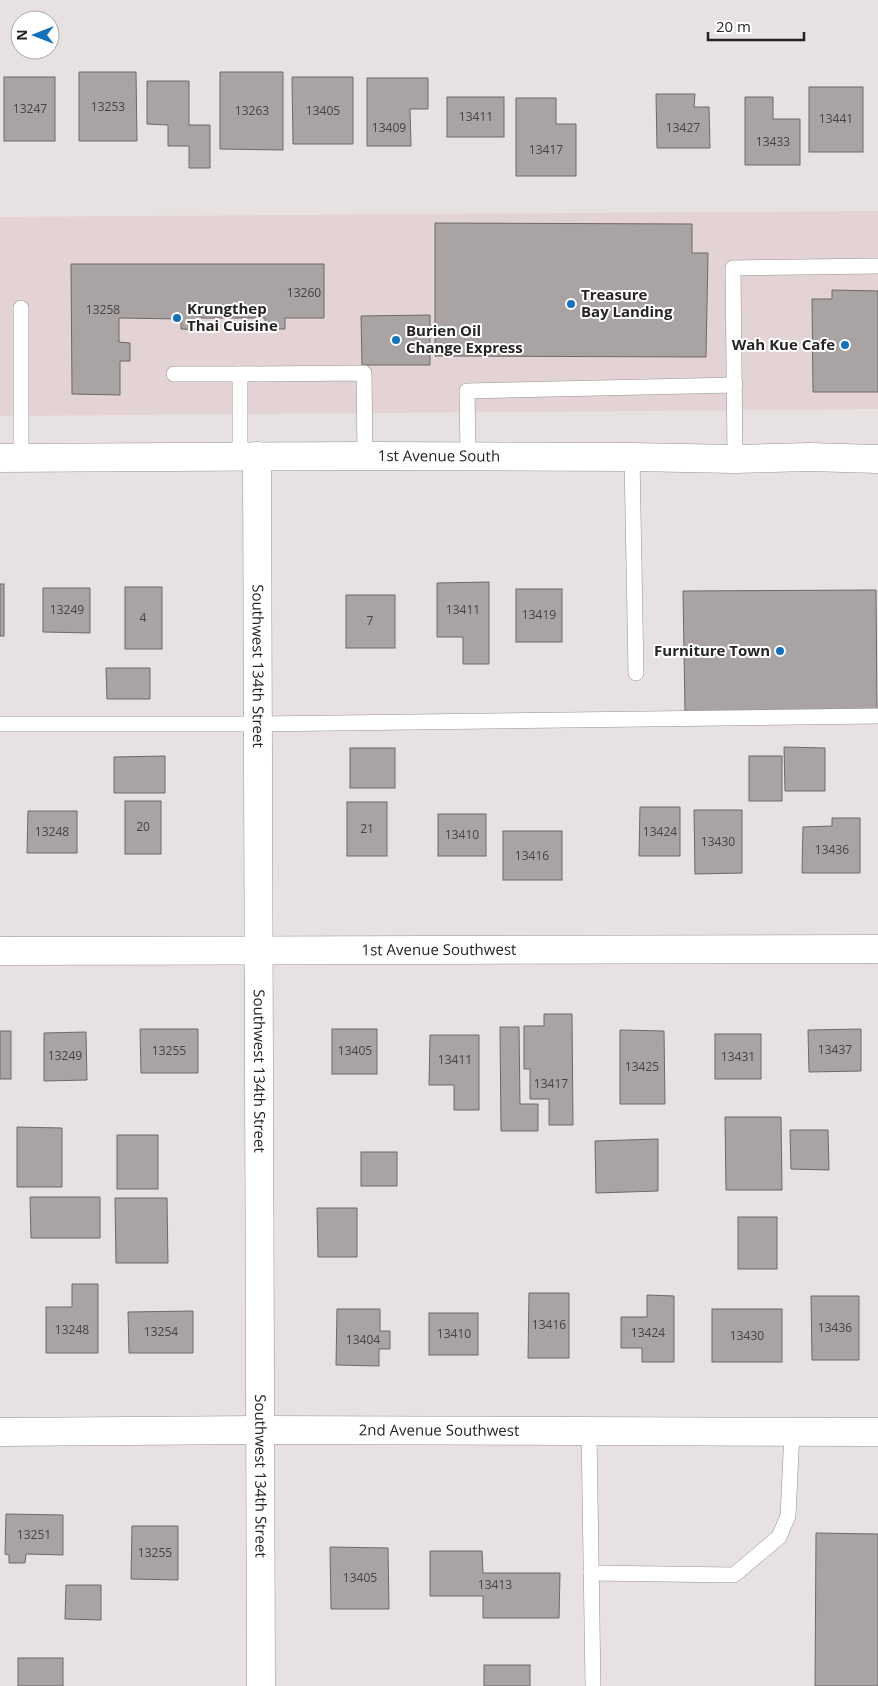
<svg xmlns="http://www.w3.org/2000/svg" width="878" height="1686" font-family="'Open Sans',sans-serif">
  <rect width="100%" height="100%" fill="#e8e1e1"/>
  <path fill="#e3d3d4" d="M878 211V409L0 416V217Z"/>
  <g fill="#a9a3a3" stroke="#6f6868">
    <path d="M79 72H136L137 141H79Z"/>
    <path d="M220 72H283V150L220 149Z"/>
    <rect x="4" y="77" width="51" height="64"/>
    <path d="M292 77H353V144H293Z"/>
    <path d="M367 78H428V109H410L411 146H367Z"/>
    <path d="M147 81H189V125H210V168H189V146H168V125L147 124Z"/>
    <rect x="809" y="87" width="54" height="65"/>
    <path d="M656 94H695L694 107H709L710 148H657Z"/>
    <rect x="447" y="97" width="57" height="40"/>
    <path d="M745 97H773V119H800V165H745Z"/>
    <path d="M516 98H556V124H576V176H516Z"/>
    <path d="M435 223 692 224V253H708L706 357 435 356Z"/>
    <path d="M71 264H324V318H285V329H265V318H199V330L181 329V319L119 318V342L130 343V361H120V395L72 394Z"/>
    <path d="M832 290 878 291V392H813L812 299H832Z"/>
    <path d="M430 315V365H362L361 316Z"/>
    <path d="M489 582V664H463V637H437V583Z"/>
    <rect x="0" y="584" width="4" height="52"/>
    <rect x="125" y="587" width="37" height="62"/>
    <path d="M43 588H90V633L43 632Z"/>
    <rect x="516" y="589" width="46" height="53"/>
    <path d="M876 590 877 712H685L683 591Z"/>
    <rect x="346" y="595" width="49" height="53"/>
    <path d="M106 668H150V699H107Z"/>
    <path d="M784 747 825 748V791H785Z"/>
    <rect x="350" y="748" width="45" height="40"/>
    <path d="M165 756V793H114V757Z"/>
    <rect x="749" y="756" width="33" height="45"/>
    <rect x="125" y="801" width="36" height="53"/>
    <rect x="347" y="802" width="40" height="54"/>
    <path d="M640 807H680V856H639Z"/>
    <path d="M694 810H742V873L695 874Z"/>
    <path d="M28 811H77V853H27Z"/>
    <rect x="438" y="814" width="48" height="42"/>
    <path d="M832 818H860V873H802L803 827 832 826Z"/>
    <rect x="503" y="831" width="59" height="49"/>
    <path d="M544 1014H572L573 1125H549V1099H530V1069H524V1026H544Z"/>
    <path d="M500 1027H519L520 1104H538V1131H501Z"/>
    <path d="M140 1029H198V1073H141Z"/>
    <rect x="332" y="1029" width="45" height="45"/>
    <path d="M861 1029V1071L809 1072 808 1030Z"/>
    <path d="M620 1030 664 1031 665 1104H620Z"/>
    <rect x="0" y="1031" width="11" height="48"/>
    <path d="M86 1032 87 1080 44 1081V1033Z"/>
    <rect x="715" y="1034" width="46" height="45"/>
    <path d="M430 1035H479V1110H454V1085H429Z"/>
    <path d="M725 1117H781L782 1190H726Z"/>
    <path d="M17 1127 62 1128V1187H17Z"/>
    <path d="M790 1130H828L829 1170 791 1169Z"/>
    <rect x="117" y="1135" width="41" height="54"/>
    <path d="M658 1139V1191L596 1193 595 1141Z"/>
    <rect x="361" y="1152" width="36" height="34"/>
    <path d="M30 1197H100V1238H31Z"/>
    <path d="M115 1198H167L168 1263H116Z"/>
    <path d="M317 1208H357V1257H318Z"/>
    <rect x="738" y="1217" width="39" height="52"/>
    <path d="M72 1284H98V1353H46V1307H72Z"/>
    <path d="M529 1293H569V1358H528Z"/>
    <path d="M647 1295 674 1296V1362H642V1348H621V1317H647Z"/>
    <path d="M811 1296H859V1360H812Z"/>
    <path d="M337 1309H380V1331H390V1349H379V1366L336 1365Z"/>
    <rect x="712" y="1309" width="70" height="53"/>
    <path d="M193 1311V1353H129L128 1312Z"/>
    <rect x="429" y="1313" width="49" height="42"/>
    <path d="M6 1514 63 1515V1555L26 1554 25 1563H9V1555L5 1554Z"/>
    <path d="M132 1526H178V1580L131 1579Z"/>
    <path d="M816 1533 878 1534V1686H815Z"/>
    <path d="M330 1547 388 1548 389 1609H331Z"/>
    <path d="M430 1551H482L483 1573H560L559 1618H483V1596H430Z"/>
    <path d="M66 1585H101V1620L65 1619Z"/>
    <rect x="18" y="1658" width="45" height="28"/>
    <rect x="484" y="1665" width="46" height="21"/>
  </g>
  <g fill="none" stroke-linecap="round" stroke-linejoin="round">
    <defs>
      <g id="service">
        <path d="M21 308V457"/>
        <path d="M174 374H240V456"/>
        <path d="M240 374 364 373 365 456"/>
        <path d="M468 456 467 391 735 385"/>
        <path d="M632 457 636 673"/>
        <path d="M735 459 733 268 878 266"/>
        <path d="M0 724H258L878 716"/>
        <path d="M589 1431 593 1686"/>
        <path d="M591 1573 734 1575 779 1537 788 1516 792 1432"/>
      </g>
      <g id="minor">
        <path id="s1" d="M257 456 261 1686"/>
        <path id="s2" d="M0 951 878 949"/>
        <path id="s3" d="M0 1432 259 1430 878 1432"/>
      </g>
      <g id="secondary">
        <path id="s4" d="M0 458 365 456 632 457 735 459 809 457 878 459"/>
      </g>
    </defs>
    <use href="#service" stroke="#989191" stroke-width="16"/>
    <use href="#minor" stroke="#989191" stroke-width="29"/>
    <use href="#secondary" stroke="#989191" stroke-width="29"/>
    <use href="#service" stroke="#fff" stroke-width="15"/>
    <use href="#minor" stroke="#fff" stroke-width="28"/>
    <use href="#secondary" stroke="#fff" stroke-width="28"/>
  </g>
  <g fill="#1072be" stroke="#fff" stroke-width="2">
    <circle cx="571" cy="304" r="5"/>
    <circle cx="177" cy="318" r="5"/>
    <circle cx="396" cy="340" r="5"/>
    <circle cx="845" cy="345" r="5"/>
    <circle cx="780" cy="651" r="5"/>
  </g>
  <g text-anchor="middle" stroke-width="4" stroke-linejoin="round" paint-order="stroke">
    <g font-size="12" fill="#474343">
      <text x="108" y="111">13253</text>
      <text x="30" y="113">13247</text>
      <text x="252" y="115">13263</text>
      <text x="323" y="115">13405</text>
      <text x="476" y="121">13411</text>
      <text x="836" y="123">13441</text>
      <text x="389" y="132">13409</text>
      <text x="683" y="132">13427</text>
      <text x="773" y="146">13433</text>
      <text x="546" y="154">13417</text>
      <text x="304" y="297">13260</text>
      <text x="103" y="314">13258</text>
      <text x="67" y="614">13249</text>
      <text x="463" y="614">13411</text>
      <text x="539" y="619">13419</text>
      <text x="143" y="622">4</text>
      <text x="370" y="625">7</text>
      <text x="143" y="831">20</text>
      <text x="367" y="833">21</text>
      <text x="52" y="836">13248</text>
      <text x="660" y="836">13424</text>
      <text x="462" y="839">13410</text>
      <text x="718" y="846">13430</text>
      <text x="832" y="854">13436</text>
      <text x="532" y="860">13416</text>
      <text x="835" y="1054">13437</text>
      <text x="169" y="1055">13255</text>
      <text x="355" y="1055">13405</text>
      <text x="65" y="1060">13249</text>
      <text x="738" y="1061">13431</text>
      <text x="455" y="1064">13411</text>
      <text x="642" y="1071">13425</text>
      <text x="551" y="1088">13417</text>
      <text x="549" y="1329">13416</text>
      <text x="835" y="1332">13436</text>
      <text x="72" y="1334">13248</text>
      <text x="161" y="1336">13254</text>
      <text x="648" y="1337">13424</text>
      <text x="454" y="1338">13410</text>
      <text x="747" y="1340">13430</text>
      <text x="363" y="1344">13404</text>
      <text x="34" y="1539">13251</text>
      <text x="155" y="1557">13255</text>
      <text x="360" y="1582">13405</text>
      <text x="495" y="1589">13413</text>
    </g>
    <g font-size="15" font-weight="bold" fill="#262323" stroke="#fff" text-anchor="start">
      <text x="581" y="300">Treasure<tspan x="581" dy="17">Bay Landing</tspan></text>
      <text x="187" y="314">Krungthep<tspan x="187" dy="17">Thai Cuisine</tspan></text>
      <text x="406" y="336">Burien Oil<tspan x="406" dy="17">Change Express</tspan></text>
      <text x="835" y="350" text-anchor="end">Wah Kue Cafe</text>
      <text x="770" y="656" text-anchor="end">Furniture Town</text>
    </g>
    <g font-size="15" fill="#262323" stroke="#fff">
      <text dy="5" stroke="none"><textPath href="#s4" startOffset="439">1st Avenue South</textPath></text>
      <text dy="5" stroke="none"><textPath href="#s1" startOffset="210">Southwest 134th Street</textPath></text>
      <text dy="5" stroke="none"><textPath href="#s2" startOffset="439">1st Avenue Southwest</textPath></text>
      <text dy="5" stroke="none"><textPath href="#s1" startOffset="615">Southwest 134th Street</textPath></text>
      <text dy="5" stroke="none"><textPath href="#s3" startOffset="439">2nd Avenue Southwest</textPath></text>
      <text dy="5" stroke="none"><textPath href="#s1" startOffset="1020">Southwest 134th Street</textPath></text>
    </g>
  </g>
  <g transform="translate(35 35) rotate(270)"><circle r="24" fill="#ffffff" stroke="#a8a7a7"/>
  <path d="M0-4L9 19L0 12L-9 19Z" fill="#1072be"/>
  <text y="-8" font-size="14" font-weight="bold" text-anchor="middle" fill="#262323">N</text>
  </g>
  <path d="M708 32v8h96v-8" fill="none" stroke="#262323" stroke-width="2.5"/>
  <text x="716" y="32" font-size="15" fill="#262323" stroke="#ffffff" stroke-width="4" paint-order="stroke">20 m</text>
</svg>
